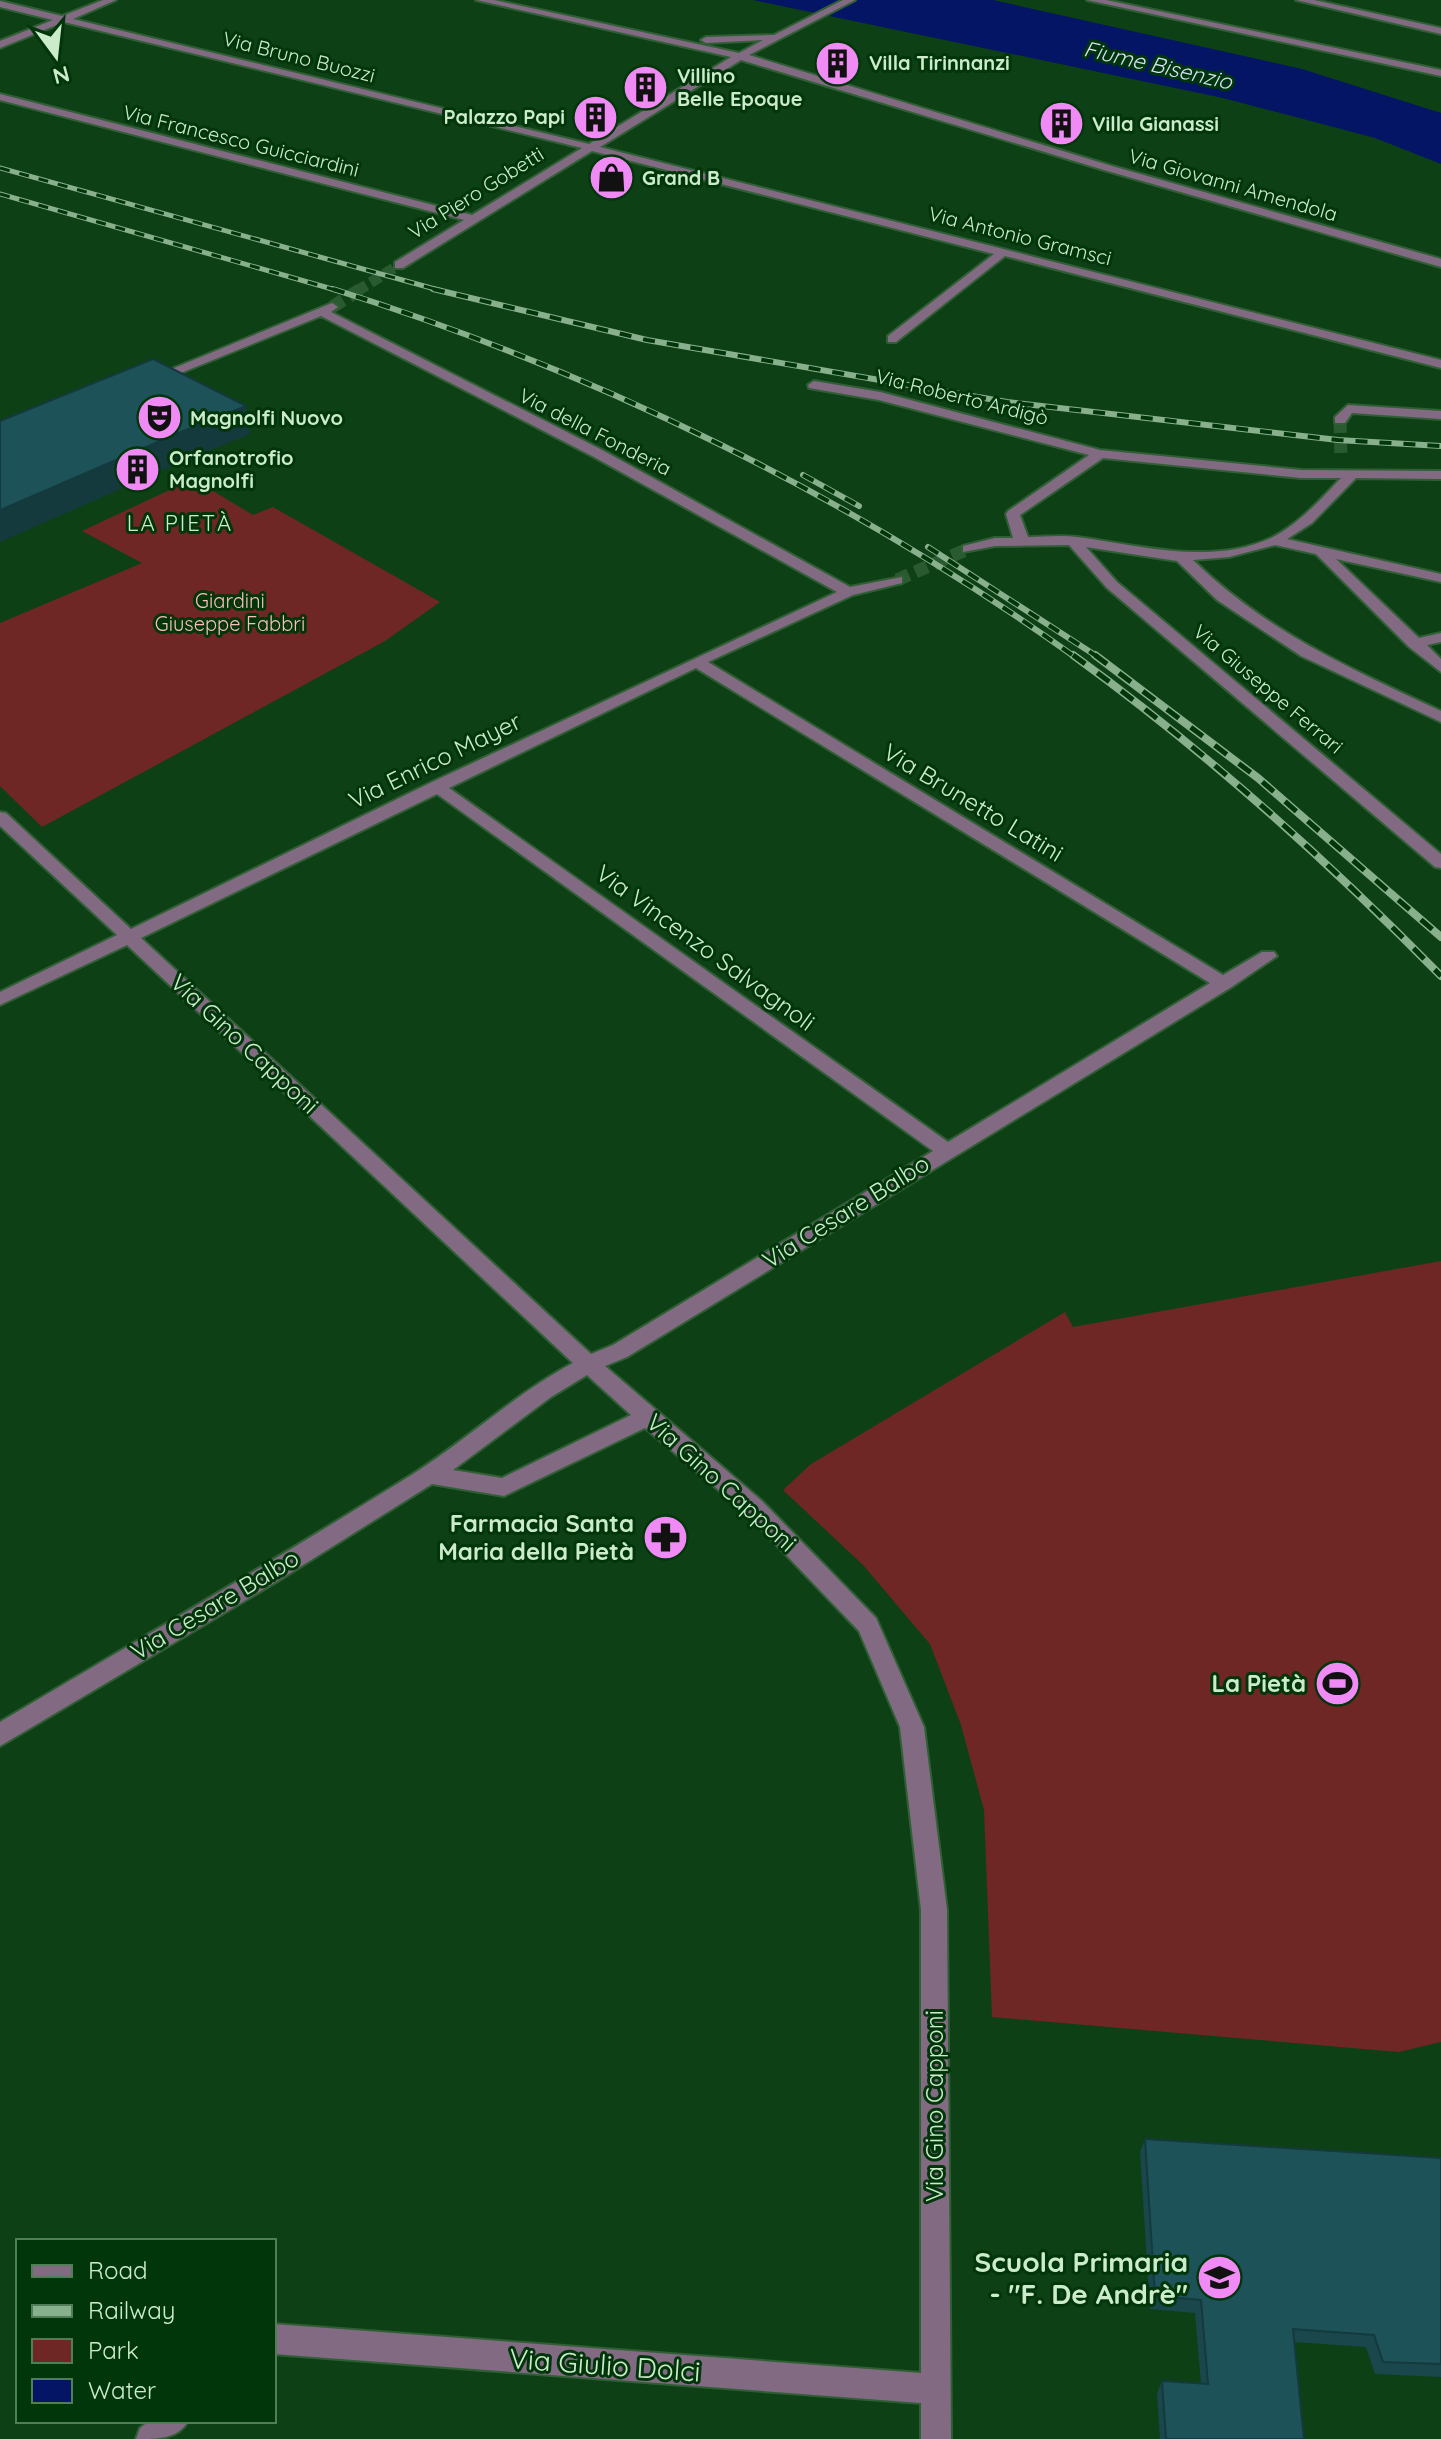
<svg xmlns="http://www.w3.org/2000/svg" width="1441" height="2439" font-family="Quicksand,sans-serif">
  <rect width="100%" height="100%" fill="#0e4015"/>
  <g fill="#6e2724">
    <path d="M193 479 253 515 273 507 440 602 385 641 42 827 0 786V623L142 563 82 531Z"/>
    <path d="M1441 1261V2042L1399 2052 992 2017 984 1810 961 1725 930 1644 863 1565 783 1490 811 1464 1065 1312 1073 1327Z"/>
  </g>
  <path fill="#041566" d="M753 0H993L1302 69 1441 113V164L1375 138 1223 98Z"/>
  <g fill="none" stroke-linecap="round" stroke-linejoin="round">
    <path stroke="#2a5a30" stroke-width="11" stroke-dasharray="11 5" stroke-linecap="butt" d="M357 291 399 265"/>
    <g stroke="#2a5a30" stroke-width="13" stroke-dasharray="13 7" stroke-linecap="butt">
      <path d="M332 307 361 289"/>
      <path d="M1340 420 1341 459"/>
      <path d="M897 580 968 549"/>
    </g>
    <defs>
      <g id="minor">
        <path d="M103 0H116L73 19 589 144 731 57 476 0H494L739 53 763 40 706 43 701 40 706 37 774 35 843 0H855L749 55 1112 166 1441 259V267L1104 170 741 60 600 147 1441 360V368L1005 256 896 342H888V336L994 254 592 151 403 268H395V262L464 220 0 100V94L472 215 582 148 64 22 0 48V41L53 20 0 7V1L62 16Z"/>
        <path d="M1087 0H1106L1441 70V76Z"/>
        <path d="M1296 0H1314L1441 28V34Z"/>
        <path d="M332 303 338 307 331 312 604 451 850 587 902 577V583L853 595 708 662 1223 975 1262 952H1274L1277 956 1230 988 627 1357 605 1366 762 1501 876 1618 924 1727 947 1910 951 2439H921V2403L274 2354V2324L921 2373V1910L900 1727 859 1631 746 1513 645 1428 504 1496 432 1484 276 1582 0 1746V1722C138 1640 277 1559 413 1474 468 1439 516 1393 573 1363L127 945 0 1005V992L117 935 0 826V812L6 813 131 929 430 783 837 592 594 457 321 316 156 383 145 380ZM696 668 1210 983 948 1142 449 788ZM437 794 933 1151 613 1345 591 1354 141 938ZM587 1375 631 1415 502 1478 453 1470 551 1397Z"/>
        <path d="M814 381 880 392 1100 450 1301 470 1441 471V479L1356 478 1312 523 1287 539 1441 574V582L1336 559 1419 638 1441 633V642L1427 645 1441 659V672L1409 647 1316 554 1275 545 1229 557 1193 560C1267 632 1349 668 1441 711V722L1301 656 1217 600 1177 561 1086 547 1117 582 1441 854V868L1435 867 1107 588 1069 545 995 546 963 552V546L995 538H1013L1006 514 1008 511 1089 455 879 400 809 388 808 385ZM1103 458 1301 478H1341C1320 500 1299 524 1271 538 1210 566 1140 545 1077 537 1061 535 1044 537 1028 537L1020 515Z"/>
        <path d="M1348 405 1441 411V419L1352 413 1345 423H1335V417Z"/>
        <path d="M149 2421H188C178 2439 158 2439 136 2439L140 2428Z"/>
      </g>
    </defs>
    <use href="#minor" stroke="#305f36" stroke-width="4"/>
    <use href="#minor" fill="#836a83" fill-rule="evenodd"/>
    <defs>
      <g id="rail-far2">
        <path d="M0 168 442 291"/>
        <path d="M0 194 339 291"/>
      </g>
      <g id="rail-far1">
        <path d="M333 289C597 372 850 496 1075 657"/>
        <path d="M433 289 647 340 1007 402 1338 440 1441 446"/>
        <path d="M803 475 859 506"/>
        <path d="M928 547 1098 657"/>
      </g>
      <g id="rail">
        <path d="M1073 655C1207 752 1325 858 1441 976"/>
        <path d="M1095 655 1258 778 1441 937"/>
      </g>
    </defs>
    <use href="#rail-far2" stroke="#89b08c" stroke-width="5"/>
    <use href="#rail-far1" stroke="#89b08c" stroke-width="6"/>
    <use href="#rail" stroke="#89b08c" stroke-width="8"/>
    <use href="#rail-far2" stroke="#01350a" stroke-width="3" stroke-dasharray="10" stroke-linecap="butt"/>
    <use href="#rail-far1" stroke="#01350a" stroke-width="4" stroke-dasharray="12" stroke-linecap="butt"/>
    <use href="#rail" stroke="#01350a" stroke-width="5" stroke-dasharray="15" stroke-linecap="butt"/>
  </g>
  <path fill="#19474c" d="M1145 2139 1441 2158V2377L1375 2374 1366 2347 1294 2342 1304 2439H1160L1157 2393 1162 2381 1201 2384 1195 2313 1150 2309 1140 2152Z"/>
  <path fill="#143a3e" d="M246 406 250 434 186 460 0 542V510L181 432Z"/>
  <g fill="#1d5358" stroke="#143a3e" stroke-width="2">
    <path d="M153 359 246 406 181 432 0 510V421Z"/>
    <path d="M1145 2139 1441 2158V2364L1383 2362 1374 2335 1293 2329 1304 2439H1166L1162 2381 1208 2384 1201 2300 1155 2296Z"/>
  </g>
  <defs>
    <symbol id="building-disc" viewBox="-11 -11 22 22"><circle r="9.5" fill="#f08bf5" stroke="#01350a"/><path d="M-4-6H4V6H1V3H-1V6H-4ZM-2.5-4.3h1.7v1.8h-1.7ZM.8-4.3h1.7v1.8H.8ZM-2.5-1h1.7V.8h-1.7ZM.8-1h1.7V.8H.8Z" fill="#111"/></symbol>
    <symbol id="shop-disc" viewBox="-11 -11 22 22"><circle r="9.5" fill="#f08bf5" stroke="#01350a"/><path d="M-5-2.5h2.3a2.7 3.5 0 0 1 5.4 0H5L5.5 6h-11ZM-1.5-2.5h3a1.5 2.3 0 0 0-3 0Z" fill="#111"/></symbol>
    <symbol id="theatre-disc" viewBox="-11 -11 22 22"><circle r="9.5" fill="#f08bf5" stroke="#01350a"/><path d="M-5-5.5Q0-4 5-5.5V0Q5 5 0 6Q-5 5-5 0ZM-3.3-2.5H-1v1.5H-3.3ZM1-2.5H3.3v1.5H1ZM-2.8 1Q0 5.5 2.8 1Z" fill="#111"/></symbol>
    <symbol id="pharmacy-disc" viewBox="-11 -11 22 22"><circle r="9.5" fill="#f08bf5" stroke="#01350a"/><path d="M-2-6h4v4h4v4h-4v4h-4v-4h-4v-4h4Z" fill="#111"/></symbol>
    <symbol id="stadium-disc" viewBox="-11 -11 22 22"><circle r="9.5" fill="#f08bf5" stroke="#01350a"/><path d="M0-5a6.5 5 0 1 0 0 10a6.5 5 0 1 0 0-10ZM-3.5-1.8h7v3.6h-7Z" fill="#111"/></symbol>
    <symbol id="school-disc" viewBox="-11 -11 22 22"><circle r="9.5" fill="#f08bf5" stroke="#01350a"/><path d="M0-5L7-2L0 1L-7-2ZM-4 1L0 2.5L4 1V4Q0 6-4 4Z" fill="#111"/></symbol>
  </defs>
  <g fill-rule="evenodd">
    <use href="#building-disc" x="812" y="38" width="51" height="51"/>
    <use href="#building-disc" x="620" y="62" width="51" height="51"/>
    <use href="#building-disc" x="570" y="92" width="51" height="51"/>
    <use href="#building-disc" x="1036" y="98" width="51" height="51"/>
    <use href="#shop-disc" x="586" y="152" width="51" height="51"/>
    <use href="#theatre-disc" x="134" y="392" width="51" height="51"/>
    <use href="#building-disc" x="112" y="444" width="51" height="51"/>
    <use href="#pharmacy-disc" x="640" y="1512" width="51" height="51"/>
    <use href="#stadium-disc" x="1312" y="1658" width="51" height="51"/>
    <use href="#school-disc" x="1194" y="2252" width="51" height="51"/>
  </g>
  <g text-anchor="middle" stroke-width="6" stroke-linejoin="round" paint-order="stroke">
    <g font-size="20" fill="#cbebcb" stroke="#01350a">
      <text transform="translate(299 57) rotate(14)" y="7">Via Bruno Buozzi</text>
      <text transform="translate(241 141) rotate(14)" y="7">Via Francesco Guicciardini</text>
      <text transform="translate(1233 185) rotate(16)" y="7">Via Giovanni Amendola</text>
      <text transform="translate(476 193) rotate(-32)" y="7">Via Piero Gobetti</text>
      <text transform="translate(1020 236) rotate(14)" y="7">Via Antonio Gramsci</text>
      <text transform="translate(962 397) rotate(14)" y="7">Via Roberto Ardigò</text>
      <text transform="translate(595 432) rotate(27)" y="7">Via della Fonderia</text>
      <text transform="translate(1268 689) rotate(40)" y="7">Via Giuseppe Ferrari</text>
    </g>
    <g font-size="20" font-weight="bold" fill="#cbebcb" stroke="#01350a" text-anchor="start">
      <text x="869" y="70">Villa Tirinnanzi</text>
      <text x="677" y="83">Villino<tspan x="677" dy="23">Belle Epoque</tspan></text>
      <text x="565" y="124" text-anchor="end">Palazzo Papi</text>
      <text x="1092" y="131">Villa Gianassi</text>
      <text x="642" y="185">Grand B</text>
      <text x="190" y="425">Magnolfi Nuovo</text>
      <text x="169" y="465">Orfanotrofio<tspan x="169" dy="23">Magnolfi</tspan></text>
    </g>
    <g font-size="20" fill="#f9bfb9" stroke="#01350a">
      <text x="230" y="608">Giardini<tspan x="230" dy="23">Giuseppe Fabbri</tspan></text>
    </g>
    <g font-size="22" font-style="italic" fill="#d4dff6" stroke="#01350a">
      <text transform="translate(1158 65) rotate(13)" y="8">Fiume Bisenzio</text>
    </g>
    <g font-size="22" letter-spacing="2" fill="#cbebcb" stroke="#01350a">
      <text x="180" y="531">LA PIETÀ</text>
    </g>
    <g font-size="24" fill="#cbebcb" stroke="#01350a">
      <text transform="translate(435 761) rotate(-26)" y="8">Via Enrico Mayer</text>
      <text transform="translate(973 803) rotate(31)" y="8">Via Brunetto Latini</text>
      <text transform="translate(705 948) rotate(36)" y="8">Via Vincenzo Salvagnoli</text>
      <text transform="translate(244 1044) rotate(43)" y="8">Via Gino Capponi</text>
      <text transform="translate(846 1212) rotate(-32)" y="8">Via Cesare Balbo</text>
      <text transform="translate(721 1483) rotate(42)" y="8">Via Gino Capponi</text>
      <text transform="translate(215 1605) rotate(-31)" y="8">Via Cesare Balbo</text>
      <text transform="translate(935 2106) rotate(-90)" y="8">Via Gino Capponi</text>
    </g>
    <g font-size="24" font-weight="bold" fill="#cbebcb" stroke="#01350a" text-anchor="end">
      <text x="634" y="1532">Farmacia Santa<tspan x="634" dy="28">Maria della Pietà</tspan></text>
      <text x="1306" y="1692">La Pietà</text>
    </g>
    <g font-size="28" font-weight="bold" fill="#cbebcb" stroke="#01350a" text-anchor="end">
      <text x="1188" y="2272">Scuola Primaria<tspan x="1188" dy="32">- "F. De Andrè"</tspan></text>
    </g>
    <g font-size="28" fill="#cbebcb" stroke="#01350a">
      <text transform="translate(605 2365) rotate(4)" y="10">Via Giulio Dolci</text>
    </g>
  </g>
  <rect x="16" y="2239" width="260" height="184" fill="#01350a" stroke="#527e57" stroke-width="2"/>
  <rect x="32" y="2265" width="40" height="12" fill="#836a83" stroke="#527e57" stroke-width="2"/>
  <text x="88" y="2279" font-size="24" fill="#cbebcb">Road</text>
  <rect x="32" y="2305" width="40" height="12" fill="#89b08c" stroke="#527e57" stroke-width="2"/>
  <text x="88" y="2319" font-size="24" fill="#cbebcb">Railway</text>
  <rect x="32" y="2339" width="40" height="24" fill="#6e2724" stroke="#527e57" stroke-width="2"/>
  <text x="88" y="2359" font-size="24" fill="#cbebcb">Park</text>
  <rect x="32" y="2379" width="40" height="24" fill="#041566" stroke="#527e57" stroke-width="2"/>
  <text x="88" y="2399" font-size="24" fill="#cbebcb">Water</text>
  <g transform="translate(56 56) rotate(165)" stroke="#01350a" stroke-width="6" paint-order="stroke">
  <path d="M0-6L14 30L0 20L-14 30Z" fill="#cbebcb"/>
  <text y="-12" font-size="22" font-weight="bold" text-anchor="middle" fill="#cbebcb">N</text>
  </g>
</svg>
